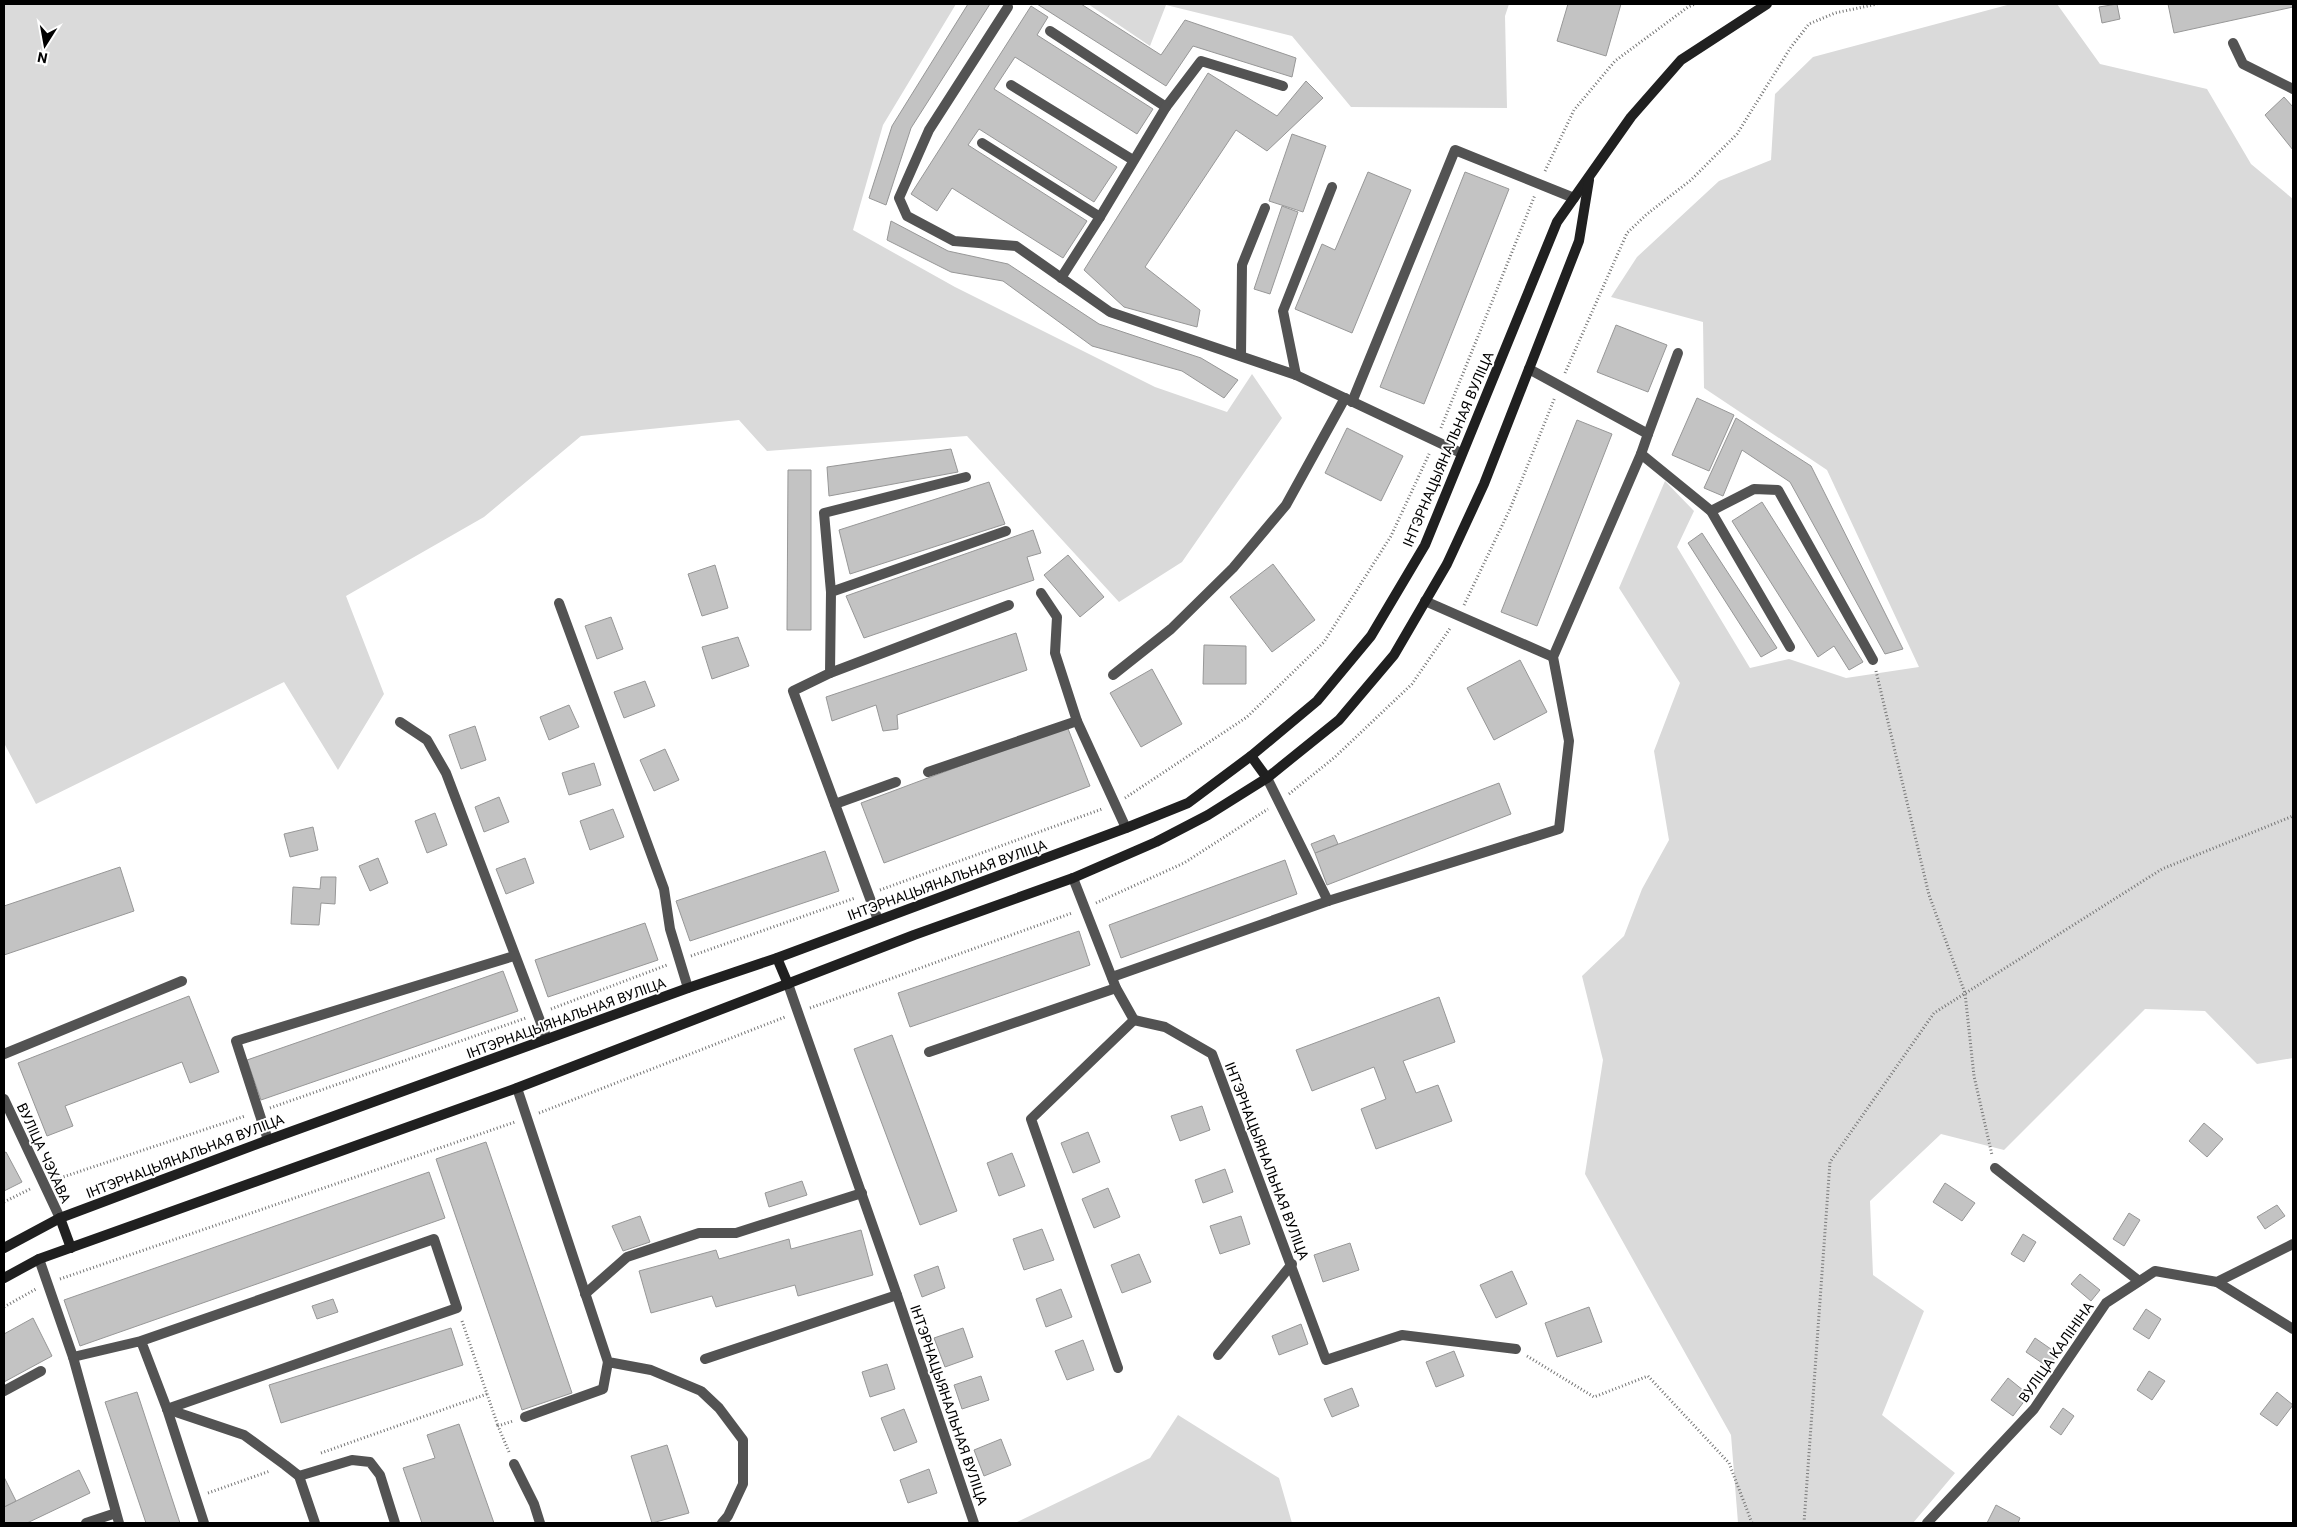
<svg xmlns="http://www.w3.org/2000/svg" width="2297" height="1527" font-family="Roboto,sans-serif">
  <rect width="100%" height="100%" fill="#fff"/>
  <g fill="#dadada">
    <path d="M4 4H956L883 125 853 230 955 287 1155 387 1227 412 1252 374 1282 418 1182 562 1119 602 967 436 767 451 739 420 581 436 484 517 346 596 384 694 338 770 284 682 36 804 4 743Z"/>
    <path d="M1088 4H1509L1505 16 1507 108 1351 107 1292 36 1166 5 1150 46Z"/>
    <path d="M2011 4H2057L2100 64 2207 89 2251 164 2293 199V1058L2257 1064 2205 1011 2145 1009 2004 1150 1941 1134 1870 1201 1873 1275 1924 1311 1882 1415 1955 1473 1913 1523H1738L1731 1435 1585 1174 1603 1060 1582 976 1624 936 1642 889 1669 840 1654 751 1680 683 1619 588 1665 481 1694 511 1677 547 1750 668 1789 659 1846 678 1919 667 1827 470 1704 388 1703 322 1611 297 1637 257 1719 181 1771 160 1775 94 1813 57Z"/>
    <path d="M1178 1415 1279 1478 1292 1523H1015L1150 1458Z"/>
  </g>
  <g fill="#c3c3c3" stroke="#979797">
    <path d="M968 4H990L911 128 886 205 869 198 892 126Z"/>
    <path d="M1037 4H1081L1161 55 1185 20 1296 58 1292 77 1193 46 1166 86Z"/>
    <path d="M1568 4H1621L1606 56 1557 41Z"/>
    <path d="M2117 4 2120 19 2102 23 2099 7Z"/>
    <path d="M2168 4H2293V7L2174 33Z"/>
    <path d="M1031 6 1048 17 1037 35 1153 109 1137 134 1015 57 994 89 1117 167 1094 202 979 129 968 145 1087 221 1063 258 952 188 937 211 911 194Z"/>
    <path d="M1208 73 1277 116 1306 81 1323 98 1267 151 1236 130 1145 267 1200 310 1197 327 1124 307 1084 270Z"/>
    <path d="M2284 97 2293 107V150L2265 115Z"/>
    <path d="M1292 134 1326 146 1303 212 1269 201Z"/>
    <path d="M1368 172 1411 190 1352 333 1295 309 1322 244 1335 250Z"/>
    <path d="M1465 172 1509 189 1424 404 1380 387Z"/>
    <path d="M1282 206 1298 212 1270 294 1254 289Z"/>
    <path d="M891 221 948 251 1008 264 1099 324 1201 358 1238 380 1224 398 1182 371 1092 346 1003 281 951 272 887 240Z"/>
    <path d="M1616 325 1667 345 1648 392 1597 372Z"/>
    <path d="M1697 398 1734 415 1709 471 1672 455Z"/>
    <path d="M1736 418 1811 466 1903 649 1885 654 1790 482 1742 450 1723 496 1704 488Z"/>
    <path d="M1577 420 1612 434 1537 626 1501 612Z"/>
    <path d="M1347 428 1403 456 1381 501 1325 473Z"/>
    <path d="M951 449 958 472 829 496 827 467Z"/>
    <path d="M788 470H811V630H787Z"/>
    <path d="M989 482 1005 524 850 574 839 530Z"/>
    <path d="M1762 502 1863 662 1849 670 1834 646 1818 657 1732 521Z"/>
    <path d="M1033 530 1041 553 1027 557 1034 580 864 638 846 596Z"/>
    <path d="M1702 533 1777 648 1761 657 1688 543Z"/>
    <path d="M1068 555 1104 597 1080 617 1044 575Z"/>
    <path d="M1273 564 1315 620 1272 652 1230 597Z"/>
    <path d="M715 565 728 608 702 616 688 574Z"/>
    <path d="M611 617 623 649 597 659 585 626Z"/>
    <path d="M1016 633 1027 670 897 715 898 729 883 731 876 705 832 721 826 697Z"/>
    <path d="M738 637 749 666 712 679 702 647Z"/>
    <path d="M1204 645 1246 646V684H1203Z"/>
    <path d="M1520 660 1547 712 1494 740 1467 688Z"/>
    <path d="M1152 669 1182 724 1141 747 1110 693Z"/>
    <path d="M645 681 655 706 624 718 614 692Z"/>
    <path d="M569 705 579 727 549 740 540 717Z"/>
    <path d="M475 726 486 760 461 769 449 735Z"/>
    <path d="M1067 726 1090 786 884 863 861 803Z"/>
    <path d="M665 749 679 780 654 791 640 760Z"/>
    <path d="M594 763 601 785 569 795 562 773Z"/>
    <path d="M1499 783 1511 814 1327 885 1315 853Z"/>
    <path d="M499 797 509 822 484 832 475 807Z"/>
    <path d="M613 809 624 837 590 850 580 821Z"/>
    <path d="M435 813 447 845 427 853 415 821Z"/>
    <path d="M313 827 318 850 290 857 284 834Z"/>
    <path d="M1334 835 1338 844 1315 853 1311 844Z"/>
    <path d="M825 851 839 891 690 941 676 901Z"/>
    <path d="M378 858 388 883 370 891 359 866Z"/>
    <path d="M525 858 534 883 506 894 496 869Z"/>
    <path d="M1285 860 1297 894 1121 958 1109 925Z"/>
    <path d="M120 867 134 911 4 955V906Z"/>
    <path d="M321 877H336L335 904 321 903 319 925 291 924 293 887 320 889Z"/>
    <path d="M645 923 658 960 548 997 535 960Z"/>
    <path d="M1079 931 1090 965 910 1027 898 993Z"/>
    <path d="M503 971 518 1011 261 1100 247 1060Z"/>
    <path d="M189 996 219 1072 190 1083 182 1062 65 1106 73 1126 47 1136 18 1063Z"/>
    <path d="M1439 997 1455 1042 1403 1061 1416 1093 1438 1085 1452 1121 1376 1149 1361 1109 1386 1099 1374 1067 1312 1091 1296 1050Z"/>
    <path d="M892 1035 957 1211 920 1225 854 1049Z"/>
    <path d="M1202 1106 1210 1130 1180 1141 1171 1116Z"/>
    <path d="M2204 1123 2223 1139 2207 1157 2189 1141Z"/>
    <path d="M1088 1132 1100 1162 1073 1173 1061 1143Z"/>
    <path d="M486 1142 572 1393 522 1410 436 1159Z"/>
    <path d="M6 1152 22 1182 4 1191V1153Z"/>
    <path d="M1012 1153 1025 1186 999 1196 987 1163Z"/>
    <path d="M1225 1169 1233 1192 1203 1203 1195 1180Z"/>
    <path d="M429 1172 445 1218 80 1346 64 1300Z"/>
    <path d="M802 1181 807 1195 769 1207 765 1193Z"/>
    <path d="M1945 1183 1975 1203 1962 1221 1933 1202Z"/>
    <path d="M1108 1188 1120 1217 1094 1228 1082 1199Z"/>
    <path d="M2277 1205 2285 1216 2265 1229 2257 1217Z"/>
    <path d="M2129 1213 2140 1220 2124 1246 2113 1239Z"/>
    <path d="M640 1216 650 1242 623 1251 612 1226Z"/>
    <path d="M1241 1216 1250 1244 1220 1254 1210 1226Z"/>
    <path d="M1042 1229 1054 1260 1024 1270 1013 1239Z"/>
    <path d="M861 1230 873 1275 798 1296 795 1285 716 1307 712 1296 651 1313 639 1271 716 1250 719 1259 789 1239 791 1249Z"/>
    <path d="M2023 1234 2036 1242 2024 1262 2011 1254Z"/>
    <path d="M1350 1243 1359 1270 1323 1282 1314 1255Z"/>
    <path d="M1139 1254 1151 1282 1122 1293 1111 1265Z"/>
    <path d="M938 1266 945 1288 922 1297 914 1275Z"/>
    <path d="M1512 1271 1527 1304 1496 1318 1480 1285Z"/>
    <path d="M2080 1274 2100 1290 2091 1301 2071 1284Z"/>
    <path d="M1061 1289 1072 1317 1046 1327 1036 1299Z"/>
    <path d="M333 1299 338 1312 317 1319 312 1306Z"/>
    <path d="M1589 1307 1602 1342 1557 1357 1545 1323Z"/>
    <path d="M2146 1309 2161 1319 2149 1339 2133 1329Z"/>
    <path d="M33 1318 52 1356 4 1382V1334Z"/>
    <path d="M1301 1324 1308 1344 1279 1355 1272 1336Z"/>
    <path d="M451 1328 463 1365 281 1423 269 1385Z"/>
    <path d="M963 1328 973 1357 945 1367 934 1338Z"/>
    <path d="M2035 1338 2058 1354 2048 1367 2026 1352Z"/>
    <path d="M1083 1340 1094 1370 1067 1380 1055 1351Z"/>
    <path d="M1454 1351 1464 1376 1436 1387 1426 1362Z"/>
    <path d="M887 1364 895 1389 870 1397 862 1372Z"/>
    <path d="M2149 1371 2165 1381 2152 1400 2137 1390Z"/>
    <path d="M981 1376 989 1400 962 1409 954 1385Z"/>
    <path d="M2008 1378 2029 1395 2013 1416 1991 1400Z"/>
    <path d="M1352 1388 1359 1406 1332 1417 1324 1399Z"/>
    <path d="M137 1392 180 1523H146L105 1402Z"/>
    <path d="M2277 1392 2293 1405 2277 1426 2260 1414Z"/>
    <path d="M2063 1408 2074 1416 2061 1435 2050 1427Z"/>
    <path d="M904 1409 917 1442 894 1451 881 1418Z"/>
    <path d="M459 1424 494 1523H422L403 1468 435 1458 427 1435Z"/>
    <path d="M1001 1439 1011 1465 984 1476 974 1450Z"/>
    <path d="M667 1445 689 1513 652 1523 631 1456Z"/>
    <path d="M929 1469 937 1493 908 1503 900 1480Z"/>
    <path d="M79 1470 90 1493 27 1523H4V1507Z"/>
    <path d="M4 1477 16 1501 4 1507Z"/>
    <path d="M1996 1505 2020 1518 2018 1523H1987Z"/>
  </g>
  <g fill="none" stroke-linecap="round" stroke-linejoin="round">
    <g stroke="#757575" stroke-width="3" stroke-dasharray="1 2.5" stroke-linecap="butt">
      <path d="M1545 171 1574 110 1615 61 1688 7 1695 4"/>
      <path d="M1565 373 1627 233 1647 214 1691 180 1737 134 1791 47 1809 24 1835 13 1877 4"/>
      <path d="M1441 428 1535 195"/>
      <path d="M1464 605 1510 509 1555 397"/>
      <path d="M1876 671 1929 895 1965 993 1974 1076 1992 1155"/>
      <path d="M1289 794 1335 757 1412 684 1451 627"/>
      <path d="M1125 798 1247 717 1324 642 1391 536 1430 452"/>
      <path d="M880 890 1102 809"/>
      <path d="M1096 903 1184 863 1268 809"/>
      <path d="M691 956 855 898"/>
      <path d="M810 1008 1072 913"/>
      <path d="M551 1009 667 965"/>
      <path d="M270 1108 526 1018"/>
      <path d="M539 1113 785 1017"/>
      <path d="M57 1179 245 1116"/>
      <path d="M4 1202 32 1188"/>
      <path d="M60 1279 515 1122"/>
      <path d="M4 1307 36 1289"/>
      <path d="M462 1321 498 1426"/>
      <path d="M1527 1356 1594 1397 1648 1376 1729 1463 1752 1523"/>
      <path d="M509 1452 498 1426 513 1421"/>
      <path d="M321 1453 487 1394"/>
      <path d="M208 1493 270 1471"/>
      <path d="M1804 1523 1830 1162 1934 1013 2162 869 2293 816"/>
    </g>
    <g stroke="#535353" stroke-width="10">
      <path d="M1008 7 929 130 899 198 907 216 954 241 1016 246 1110 312 1296 375 1461 453"/>
      <path d="M1050 31 1166 107"/>
      <path d="M2233 43 2243 64 2293 89"/>
      <path d="M1011 85 1133 160"/>
      <path d="M982 143 1100 217"/>
      <path d="M1061 278 1100 217 1166 107 1201 61 1283 86"/>
      <path d="M1241 356 1242 265 1265 208"/>
      <path d="M1529 369 1648 434 1641 454 1711 511 1790 647"/>
      <path d="M1296 375 1283 311 1332 187"/>
      <path d="M1352 402 1455 150 1574 198"/>
      <path d="M1648 434 1678 353"/>
      <path d="M1711 511 1754 489 1778 490 1873 660"/>
      <path d="M831 592 824 513 966 477"/>
      <path d="M1041 593 1057 617 1055 653 1077 721 1126 828"/>
      <path d="M1425 601 1553 657"/>
      <path d="M559 603 664 889 670 929 688 988"/>
      <path d="M830 673 1009 605"/>
      <path d="M1113 675 1171 629 1233 568 1286 505 1345 398"/>
      <path d="M400 722 427 740 446 773 547 1039"/>
      <path d="M928 772 1077 721"/>
      <path d="M1267 778 1328 901"/>
      <path d="M835 804 896 782"/>
      <path d="M1073 878 1116 988 1134 1020"/>
      <path d="M878 920 793 691 830 673 831 592 1006 531"/>
      <path d="M1112 977 1328 901 1559 829 1569 741 1553 657 1641 454"/>
      <path d="M788 984 897 1295 974 1523"/>
      <path d="M929 1052 1116 988"/>
      <path d="M4 1054 182 981"/>
      <path d="M517 1088 608 1362 651 1370 701 1391 719 1408 743 1440V1484L728 1516 722 1523"/>
      <path d="M268 1140 236 1041 514 956"/>
      <path d="M1995 1168 2139 1281"/>
      <path d="M585 1294 627 1257 699 1233H736L862 1193"/>
      <path d="M1218 1355 1292 1264"/>
      <path d="M73 1357 141 1341 434 1239 457 1308 167 1409 141 1341"/>
      <path d="M705 1359 897 1295"/>
      <path d="M1118 1368 1031 1119 1134 1020 1165 1027 1212 1054 1326 1360 1402 1335 1516 1349"/>
      <path d="M4 1391 41 1371"/>
      <path d="M167 1409 244 1435 285 1465 299 1476 315 1523"/>
      <path d="M167 1409 204 1523"/>
      <path d="M525 1417 603 1389 608 1362"/>
      <path d="M514 1464 534 1504 540 1523"/>
      <path d="M299 1476 352 1460 370 1462 380 1475 395 1523"/>
      <path d="M86 1523 116 1513"/>
    </g>
    <g stroke="#535353" stroke-width="10">
      <path d="M4 1099 60 1218"/>
      <path d="M39 1259 73 1357 119 1523"/>
      <path d="M2217 1282 2293 1329"/>
      <path d="M1927 1523 2034 1409 2106 1303 2155 1271 2217 1282 2293 1244"/>
    </g>
    <g stroke="#202020" stroke-width="10">
      <path d="M1251 756 1267 778"/>
      <path d="M777 958 788 984"/>
      <path d="M60 1218 71 1248"/>
      <path d="M4 1248 60 1218 268 1140 688 988 777 958 1126 828 1188 803 1251 756 1317 701 1371 636 1425 545 1557 222 1631 117 1681 60 1767 4"/>
      <path d="M4 1278 39 1259 517 1088 914 935 1073 878 1156 842 1208 815 1267 778 1339 720 1394 655 1447 564 1484 484 1579 241 1589 180"/>
    </g>
  </g>
  <g text-anchor="middle" stroke-width="4" stroke-linejoin="round" paint-order="stroke">
    <g font-size="14" fill="#000" stroke="#fff">
      <text transform="translate(1448 449) rotate(-67)" y="5">ІНТЭРНАЦЫЯНАЛЬНАЯ ВУЛІЦА</text>
      <text transform="translate(947 880) rotate(-20)" y="5">ІНТЭРНАЦЫЯНАЛЬНАЯ ВУЛІЦА</text>
      <text transform="translate(566 1018) rotate(-20)" y="5">ІНТЭРНАЦЫЯНАЛЬНАЯ ВУЛІЦА</text>
      <text transform="translate(44 1153) rotate(65)" y="5">ВУЛІЦА ЧЭХАВА</text>
      <text transform="translate(185 1156) rotate(-21)" y="5">ІНТЭРНАЦЫЯНАЛЬНАЯ ВУЛІЦА</text>
      <text transform="translate(1267 1161) rotate(69)" y="5">ІНТЭРНАЦЫЯНАЛЬНАЯ ВУЛІЦА</text>
      <text transform="translate(2056 1352) rotate(-55)" y="5">ВУЛІЦА КАЛІНІНА</text>
      <text transform="translate(949 1405) rotate(71)" y="5">ІНТЭРНАЦЫЯНАЛЬНАЯ ВУЛІЦА</text>
    </g>
  </g>
  <rect width="2297" height="1527" fill="none" stroke="#000000" stroke-width="10"/>
  <g transform="translate(45 45) rotate(191)" stroke="#ffffff" stroke-width="4" paint-order="stroke">
  <path d="M0-4L9 19L0 12L-9 19Z" fill="#000000"/>
  <text y="-8" font-size="14" font-weight="bold" text-anchor="middle" fill="#000000">N</text>
  </g>
</svg>
